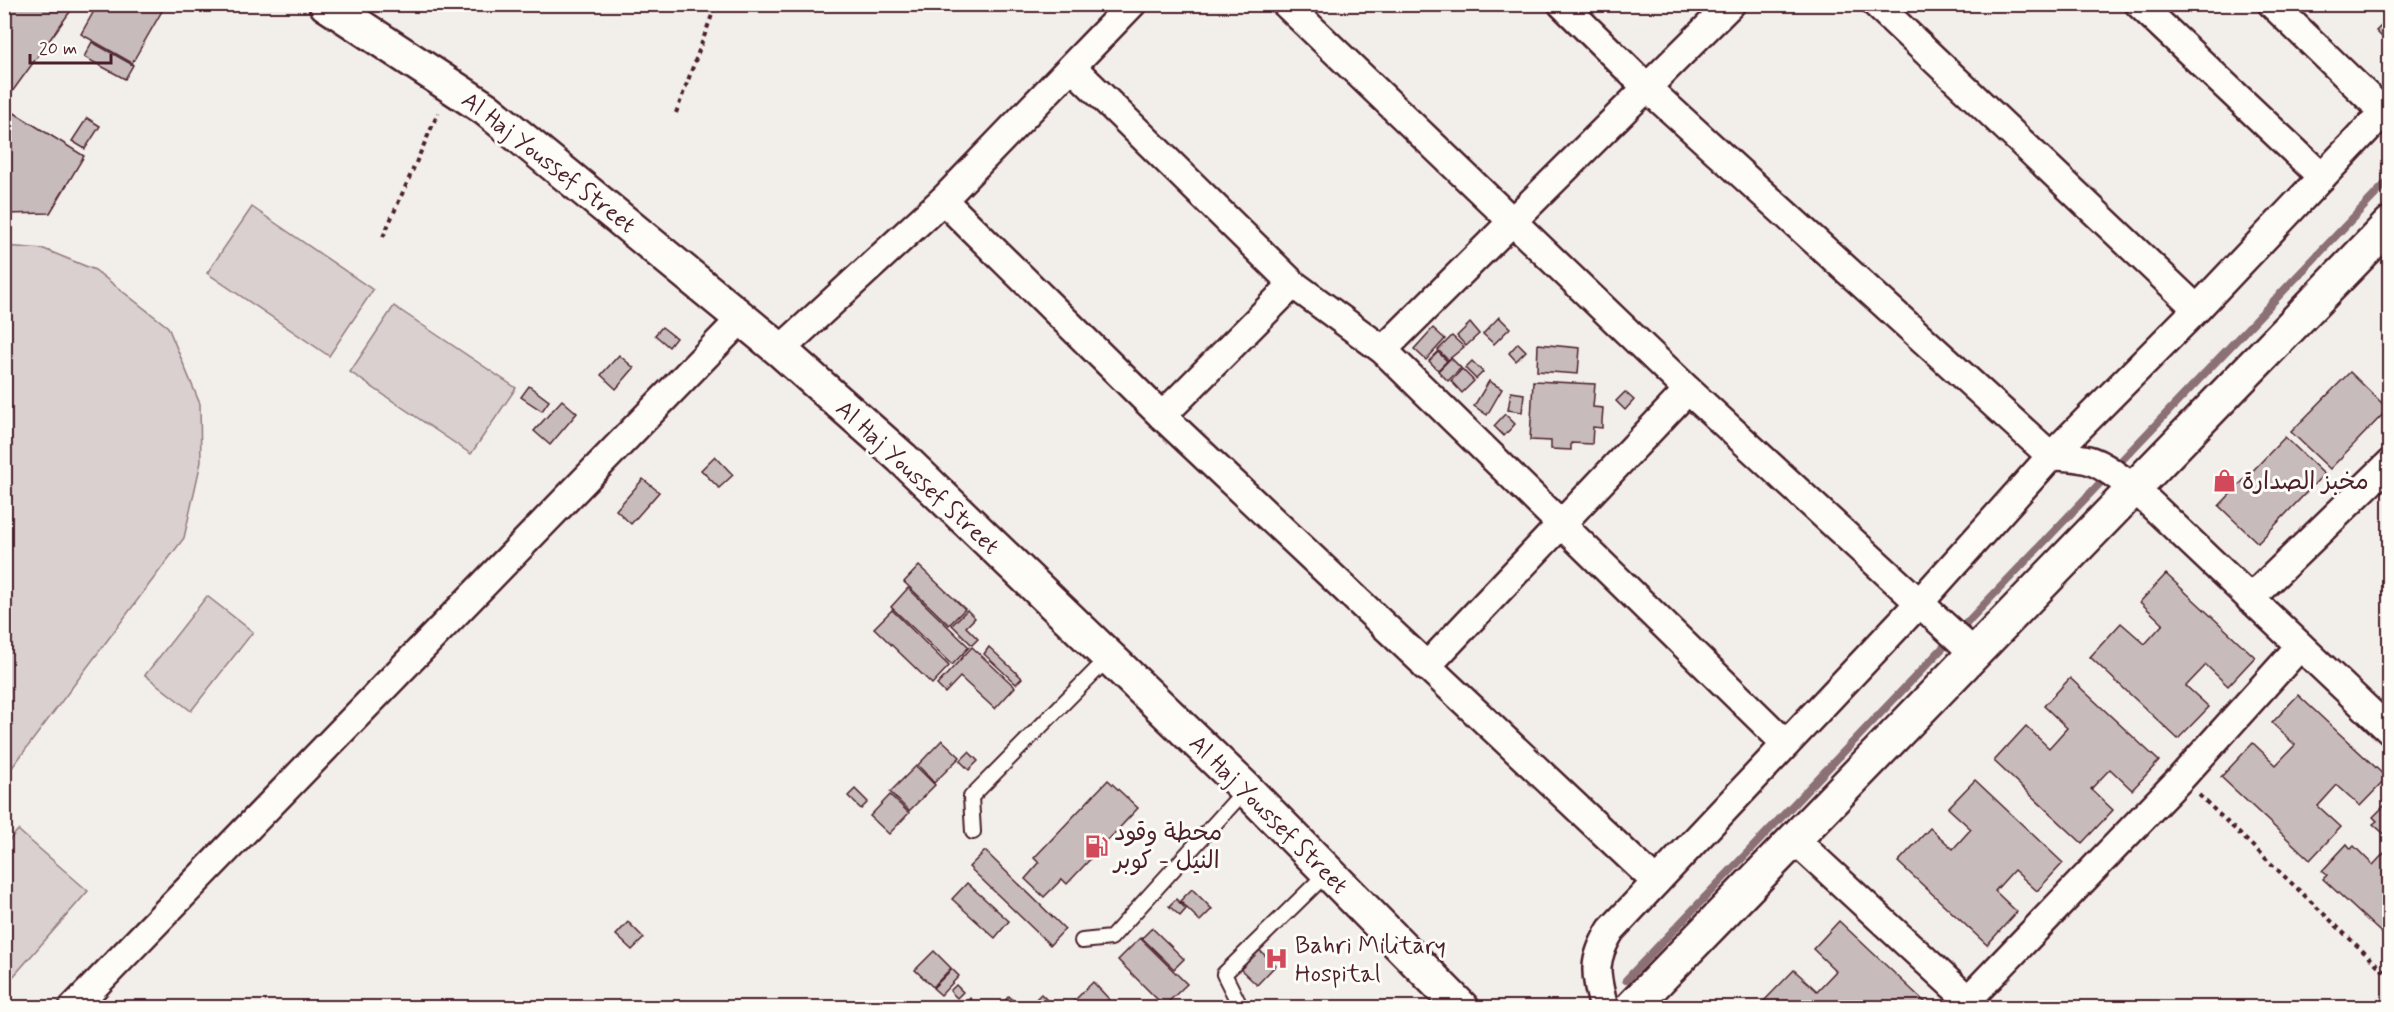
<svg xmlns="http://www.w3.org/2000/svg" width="2394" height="1012" font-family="Mynerve,'Playpen Sans Arabic',sans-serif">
  <rect width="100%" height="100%" fill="#f2efeb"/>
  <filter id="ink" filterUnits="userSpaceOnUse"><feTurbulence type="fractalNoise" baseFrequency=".0167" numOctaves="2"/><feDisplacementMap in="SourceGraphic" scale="12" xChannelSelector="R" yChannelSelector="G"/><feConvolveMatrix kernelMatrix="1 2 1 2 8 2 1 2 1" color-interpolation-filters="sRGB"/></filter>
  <g filter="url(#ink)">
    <g fill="#d9d0cf" stroke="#92787d" stroke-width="1.5">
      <path d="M252 207 373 290 329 356 207 273Z"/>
      <path d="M5 246 44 249 95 270 168 327 200 404 201 462 184 538 5 777Z"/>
      <path d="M394 306 516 388 471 454 350 372Z"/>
      <path d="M207 596 253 632 191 711 145 675Z"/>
      <path d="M18 830 88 891 5 986V845Z"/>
    </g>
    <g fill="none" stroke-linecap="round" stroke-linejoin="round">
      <path stroke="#8b6f75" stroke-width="8" d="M1626 980 2390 179"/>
    </g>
    <g fill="#c8bbbb" stroke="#4a1f2b" stroke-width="1.5">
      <path d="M4 4H67L72 9 4 103Z"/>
      <path d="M98 4H151L162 11 132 63 81 34Z"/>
      <path d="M2378 4H2390V33L2384 39 2376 31 2388 19 2376 6Z"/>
      <path d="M92 42 133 65 125 79 84 57Z"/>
      <path d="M8 109 84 156 50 213 4 214V114Z"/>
      <path d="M87 118 100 126 85 149 72 141Z"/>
      <path d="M1499 317 1510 328 1494 344 1483 334Z"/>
      <path d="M1470 323 1479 334 1466 346 1457 336Z"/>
      <path d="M662 327 676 338 669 347 655 335Z"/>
      <path d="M1433 328 1445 339 1426 360 1414 349Z"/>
      <path d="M1452 336 1464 347 1448 360 1438 350Z"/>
      <path d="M2390 337V353L2382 345Z"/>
      <path d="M1518 343 1526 351 1516 361 1509 353Z"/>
      <path d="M1538 344 1580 348 1578 374 1537 371Z"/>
      <path d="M1438 352 1447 361 1438 370 1429 361Z"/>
      <path d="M619 355 634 368 616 389 601 375Z"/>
      <path d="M1451 358 1461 368 1448 381 1438 371Z"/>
      <path d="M1472 361 1483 372 1476 379 1465 368Z"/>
      <path d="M1462 369 1474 381 1462 393 1451 381Z"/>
      <path d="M2350 372 2388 409 2330 469 2291 432Z"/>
      <path d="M1489 381 1502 389 1487 415 1474 406Z"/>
      <path d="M1533 381 1595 384 1593 407 1603 408 1602 421V428L1593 427 1592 444 1571 443V450L1551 449V441L1530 440Z"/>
      <path d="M529 386 549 401 542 411 521 397Z"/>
      <path d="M1511 392 1524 394 1522 412 1508 410Z"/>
      <path d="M1625 392 1634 400 1625 410 1616 401Z"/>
      <path d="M562 400 577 413 550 445 534 431Z"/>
      <path d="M1505 414 1515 424 1504 436 1494 426Z"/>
      <path d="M2285 437 2324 474 2258 543 2219 506Z"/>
      <path d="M715 456 733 475 719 488 701 470Z"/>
      <path d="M643 479 659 492 631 524 616 510Z"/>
      <path d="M919 566 965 609 949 625 904 582Z"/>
      <path d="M2166 574 2255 657 2228 686 2206 665 2186 686 2209 707 2178 739 2090 657 2121 623 2145 644 2163 624 2140 602Z"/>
      <path d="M908 588 969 647 952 665 891 607Z"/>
      <path d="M892 610 949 666 932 684 874 628Z"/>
      <path d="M967 610 975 618 966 627 978 639 972 645 952 625Z"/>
      <path d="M972 647 1015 687 995 709 960 677 945 693 937 685Z"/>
      <path d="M989 647 1022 678 1016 684 984 654Z"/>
      <path d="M2070 678 2159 761 2132 790 2110 769 2091 789 2113 810 2082 843 1994 761 2026 726 2049 748 2067 728 2044 706Z"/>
      <path d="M2298 695 2387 778 2360 806 2337 785 2318 806 2341 827 2310 860 2221 777 2253 743 2276 765 2295 745 2272 723Z"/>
      <path d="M942 740 960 757 934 783 918 765Z"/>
      <path d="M969 752 978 761 969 770 960 761Z"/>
      <path d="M916 766 935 785 909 811 890 792Z"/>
      <path d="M1108 780 1138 808 1067 884 1062 879 1044 897 1025 879 1039 863 1034 858Z"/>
      <path d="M1975 780 2063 863 2037 891 2014 870 1995 891 2017 912 1987 945 1898 862 1930 828 1953 849 1971 829 1948 808Z"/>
      <path d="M855 789 868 802 861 809 848 796Z"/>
      <path d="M890 795 909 813 889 834 870 816Z"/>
      <path d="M2390 800V839L2373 824 2377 821 2373 817Z"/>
      <path d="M2347 844 2351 849 2354 846 2373 865 2390 847V941L2323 879 2327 875 2322 871Z"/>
      <path d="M985 851 1065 929 1050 945 969 867Z"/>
      <path d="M967 883 1009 921 995 938 952 899Z"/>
      <path d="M1192 889 1212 909 1200 921 1180 901Z"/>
      <path d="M1176 899 1186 909 1180 916 1169 906Z"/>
      <path d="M1839 921 1927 1004 1924 1008H1767L1762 1003 1794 970 1817 991 1836 971 1813 949Z"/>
      <path d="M628 922 644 938 632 950 616 935Z"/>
      <path d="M1152 928 1184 959 1174 969 1142 938Z"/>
      <path d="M1140 938 1187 984 1164 1006 1118 960Z"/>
      <path d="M1257 948 1276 965 1257 985 1238 967Z"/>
      <path d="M934 951 951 968 933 987 915 970Z"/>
      <path d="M952 969 959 976 941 995 933 988Z"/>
      <path d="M1093 982 1109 999 1100 1008H1067Z"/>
      <path d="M956 985 963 992 957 998 950 991Z"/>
      <path d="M1041 994 1055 1008H1027Z"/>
      <path d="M1009 996 1020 1008H998Z"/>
      <path d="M970 998 977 1005 974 1008 964 1005Z"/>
    </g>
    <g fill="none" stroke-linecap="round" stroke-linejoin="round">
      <defs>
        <g id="service">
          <path d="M973 832 971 797 1108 658"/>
          <path d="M1082 941 1111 938 1246 789"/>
          <path d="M1241 1008 1224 974 1328 872"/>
        </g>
        <g id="minor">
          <path d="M1286 4 1688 390 1975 654"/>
          <path d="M1562 4 1646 87 2051 456C2097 457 2098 463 2134 488L2390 731"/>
          <path d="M1876 4 2197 309"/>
          <path d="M2139 4 2322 177"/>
          <path d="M2272 4 2390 118"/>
          <path d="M1073 68 1293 284 1383 350 1786 744"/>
          <path d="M943 200 1162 416 1656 882"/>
          <path d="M780 350 943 200 1132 4"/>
          <path d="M1383 350 1731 4"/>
          <path d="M1162 416 1293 284"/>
          <path d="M2250 599 2390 463"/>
          <path d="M1426 667 1688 390"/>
          <path d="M1794 839 1977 1008"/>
          <path d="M73 1008 742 318"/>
          <path d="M1604 1008C1595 973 1592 961 1611 930L1920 602 2051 456 2197 309 2390 105"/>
          <path d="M1960 1008 2181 778 2300 646"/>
        </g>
        <path id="tertiary" d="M1631 1008 2390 224"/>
        <path id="secondary" d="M326 4 486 109 780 350 902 458 1246 789 1462 1008"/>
      </defs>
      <use href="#service" stroke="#4a1f2b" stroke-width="18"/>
      <use href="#minor" stroke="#4a1f2b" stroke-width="32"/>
      <use href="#tertiary" stroke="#4a1f2b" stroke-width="38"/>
      <use href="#secondary" stroke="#4a1f2b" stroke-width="38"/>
      <g stroke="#4a1f2b" stroke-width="4" stroke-dasharray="4.5 4.5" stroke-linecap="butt">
        <path d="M676 113 716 4"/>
        <path d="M383 237 438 113"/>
        <path d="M2199 795 2390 977"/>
      </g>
      <use href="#service" stroke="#fdfcf7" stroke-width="14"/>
      <use href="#minor" stroke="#fdfcf7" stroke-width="27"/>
      <use href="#tertiary" stroke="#fdfcf7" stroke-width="33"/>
      <use href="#secondary" stroke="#fdfcf7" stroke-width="33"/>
    </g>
  </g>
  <defs>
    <symbol id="shop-bare" viewBox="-9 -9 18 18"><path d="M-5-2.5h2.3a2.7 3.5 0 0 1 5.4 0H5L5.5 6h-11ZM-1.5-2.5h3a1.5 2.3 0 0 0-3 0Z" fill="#d1495b" stroke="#fdfcf7" stroke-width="2.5" paint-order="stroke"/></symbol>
    <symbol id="fuel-bare" viewBox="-9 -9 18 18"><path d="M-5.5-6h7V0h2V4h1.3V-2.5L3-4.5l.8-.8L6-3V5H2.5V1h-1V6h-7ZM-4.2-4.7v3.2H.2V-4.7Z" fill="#d1495b" stroke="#fdfcf7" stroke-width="2.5" paint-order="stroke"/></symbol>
    <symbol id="hospital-bare" viewBox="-9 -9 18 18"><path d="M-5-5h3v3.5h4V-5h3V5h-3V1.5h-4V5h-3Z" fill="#d1495b" stroke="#fdfcf7" stroke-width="2.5" paint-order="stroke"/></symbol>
  </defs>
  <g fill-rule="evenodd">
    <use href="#shop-bare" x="2208" y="464" width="33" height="33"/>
    <use href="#fuel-bare" x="1080" y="830" width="33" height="33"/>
    <use href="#hospital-bare" x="1260" y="942" width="33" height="33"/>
  </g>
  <g text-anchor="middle" stroke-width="6" stroke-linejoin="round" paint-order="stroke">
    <g font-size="24" fill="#4a1f2b" stroke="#fdfcf7">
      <text transform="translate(549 162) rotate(38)" y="8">Al Haj Youssef Street</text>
      <text transform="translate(918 477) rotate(43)" y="8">Al Haj Youssef Street</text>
      <text transform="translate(1269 814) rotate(45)" y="8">Al Haj Youssef Street</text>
    </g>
    <g font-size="24" fill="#4a1f2b" stroke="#fdfcf7" text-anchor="start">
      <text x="2242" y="489">مخبز الصدارة</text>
      <text x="1114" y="840">محطة وقود<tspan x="1114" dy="28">النيل - كوبر</tspan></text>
      <text x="1295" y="953">Bahri Military<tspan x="1295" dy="28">Hospital</tspan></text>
    </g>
  </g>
  <rect width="2394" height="1012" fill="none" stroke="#fdfcf7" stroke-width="24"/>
  <rect x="12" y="12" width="2370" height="988" fill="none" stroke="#4a1f2b" stroke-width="2" filter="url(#ink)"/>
  <path d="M30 54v9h81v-9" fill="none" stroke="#4a1f2b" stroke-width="3"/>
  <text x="39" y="54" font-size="18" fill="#4a1f2b" stroke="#fdfcf7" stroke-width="4.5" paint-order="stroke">20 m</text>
</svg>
